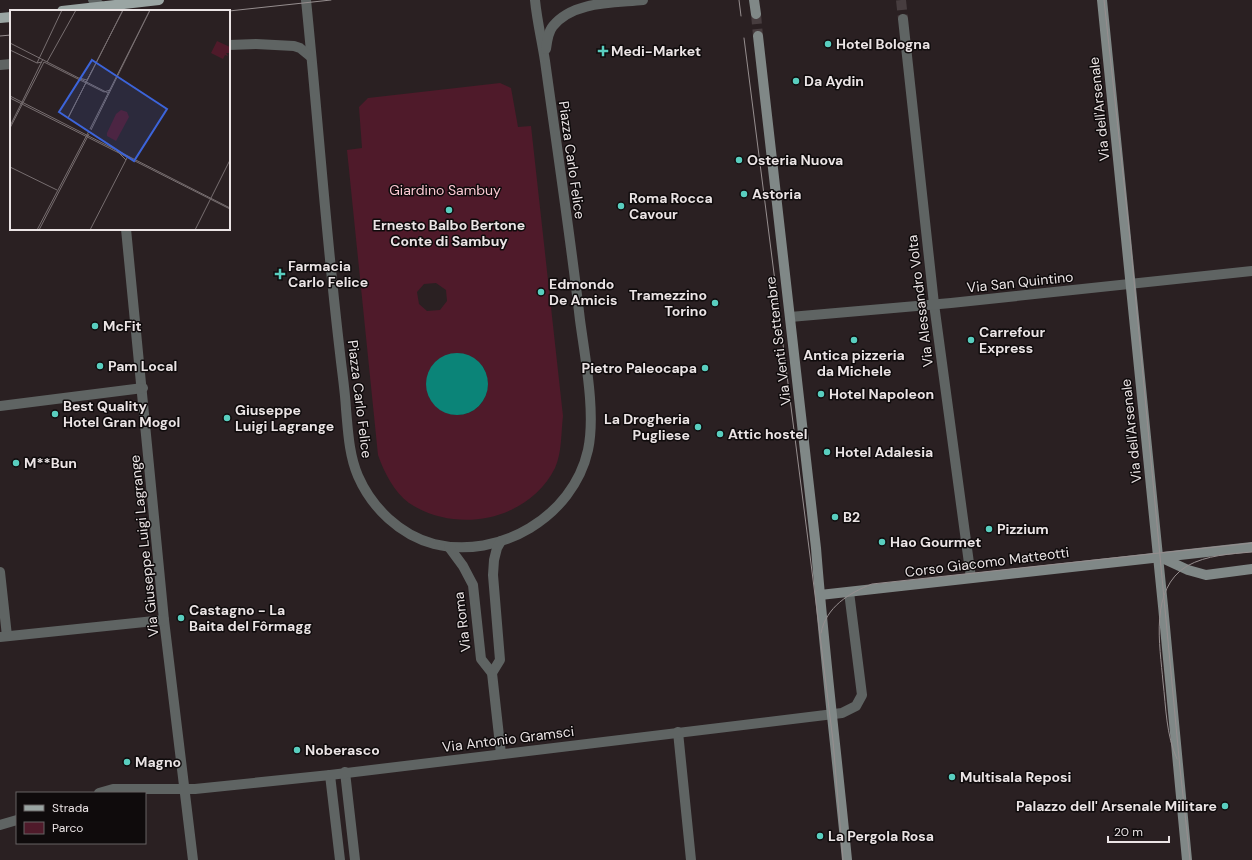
<svg xmlns="http://www.w3.org/2000/svg" width="1252" height="860" font-family="'DM Sans',sans-serif">
  <rect width="100%" height="100%" fill="#2a2022"/>
  <path fill="#4f1a2a" fill-rule="evenodd" d="M500 83 511 88 518 127 531 126 563 416C561 432 562 453 555 468 529 520 457 535 409 503 394 492 384 472 378 455L347 150 362 148 359 107 368 98ZM436 283 446 290 447 301 440 310 427 311 419 304 417 292 424 284ZM483 366C503 407 453 435 429 397Z"/>
  <circle fill="#0b8478" cx="457" cy="384" r="31"/>
  <g fill="none" stroke-linecap="round" stroke-linejoin="round">
    <path stroke="#473d3f" stroke-width="10" stroke-dasharray="10 5" stroke-linecap="butt" d="M901 0 903 19"/>
    <path stroke="#473d3f" stroke-width="10" stroke-dasharray="10 5" stroke-linecap="butt" d="M756 14 758 36"/>
    <g stroke="#5f6463" stroke-width="10">
      <path d="M93 0 102 7V11"/>
      <path d="M306 0C318 118 326 236 340 353 342 372 345 390 346 409 348 431 349 455 358 476 372 508 400 535 434 544 499 560 573 517 588 450 596 413 585 358 580 320 570 234 557 148 545 61 542 41 537 21 535 0"/>
      <path d="M903 19 934 304 971 578"/>
      <path d="M229 45 256 44 294 46 300 48 311 57"/>
      <path d="M546 49C547 41 548 32 553 26 573 1 614 3 643 0"/>
      <path d="M0 65 11 64"/>
      <path d="M126 229 164 620 193 860"/>
      <path d="M790 317 951 303 1252 271"/>
      <path d="M0 406 143 388"/>
      <path d="M449 547 463 566 473 585 481 659 492 673 501 754"/>
      <path d="M0 572 7 636"/>
      <path d="M0 637 164 620"/>
      <path d="M492 673 500 660 493 575 494 560 497 548 501 541"/>
      <path d="M678 732 691 860"/>
      <path d="M345 772 355 860"/>
      <path d="M330 775 340 860"/>
      <path d="M99 793 113 789H195L330 775 842 713 856 706 862 695 849 592"/>
      <path d="M0 825 17 820"/>
    </g>
    <g stroke="#808887" stroke-width="10">
      <path d="M754 0 756 14"/>
      <path d="M1102 0 1163 606 1187 860"/>
      <path d="M758 36 816 548C824 652 837 756 847 860"/>
      <path d="M1160 557 1188 570 1206 575 1252 569"/>
      <path d="M820 595 1252 547"/>
    </g>
    <g stroke="#9aa5a3" stroke-width="10">
      <path d="M62 11 159 0"/>
      <path d="M0 18 11 17"/>
    </g>
    <g stroke="#968e8f" stroke-width="1">
      <path d="M739 0 741 16"/>
      <path d="M1104 0 1130 238 1180 768 1190 860"/>
      <path d="M229 11 331 0"/>
      <path d="M0 36 11 35"/>
      <path d="M744 38 815 595 833 741 843 860"/>
      <path d="M821 633C826 607 849 593 872 584L1252 543"/>
      <path d="M1177 759C1166 735 1166 707 1163 682 1160 645 1149 589 1187 566 1207 555 1230 554 1252 552"/>
    </g>
  </g>
  <g fill="#59cebf" stroke="#0f0b0c" stroke-width="1.5">
    <circle cx="828" cy="44" r="4"/>
    <path d="M601 45h4v4h4v4h-4v4h-4v-4h-4v-4h4z"/>
    <circle cx="796" cy="81" r="4"/>
    <circle cx="739" cy="160" r="4"/>
    <circle cx="744" cy="194" r="4"/>
    <circle cx="621" cy="206" r="4"/>
    <circle cx="449" cy="210" r="4"/>
    <path d="M278 268h4v4h4v4h-4v4h-4v-4h-4v-4h4z"/>
    <circle cx="541" cy="292" r="4"/>
    <circle cx="715" cy="303" r="4"/>
    <circle cx="95" cy="326" r="4"/>
    <circle cx="854" cy="340" r="4"/>
    <circle cx="971" cy="340" r="4"/>
    <circle cx="100" cy="366" r="4"/>
    <circle cx="705" cy="368" r="4"/>
    <circle cx="821" cy="394" r="4"/>
    <circle cx="55" cy="414" r="4"/>
    <circle cx="227" cy="418" r="4"/>
    <circle cx="698" cy="427" r="4"/>
    <circle cx="720" cy="434" r="4"/>
    <circle cx="827" cy="452" r="4"/>
    <circle cx="16" cy="463" r="4"/>
    <circle cx="835" cy="517" r="4"/>
    <circle cx="989" cy="529" r="4"/>
    <circle cx="882" cy="542" r="4"/>
    <circle cx="181" cy="618" r="4"/>
    <circle cx="297" cy="750" r="4"/>
    <circle cx="127" cy="762" r="4"/>
    <circle cx="952" cy="777" r="4"/>
    <circle cx="1225" cy="806" r="4"/>
    <circle cx="820" cy="836" r="4"/>
  </g>
  <g text-anchor="middle" stroke-width="3" stroke-linejoin="round" paint-order="stroke">
    <g font-size="14" font-weight="bold" fill="#ebe4e5" stroke="#0f0b0c" text-anchor="start">
      <text x="836" y="49">Hotel Bologna</text>
      <text x="611" y="56">Medi-Market</text>
      <text x="804" y="86">Da Aydin</text>
      <text x="747" y="165">Osteria Nuova</text>
      <text x="752" y="199">Astoria</text>
      <text x="629" y="203">Roma Rocca<tspan x="629" dy="16">Cavour</tspan></text>
      <text x="449" y="230" text-anchor="middle">Ernesto Balbo Bertone<tspan x="449" dy="16">Conte di Sambuy</tspan></text>
      <text x="288" y="271">Farmacia<tspan x="288" dy="16">Carlo Felice</tspan></text>
      <text x="549" y="289">Edmondo<tspan x="549" dy="16">De Amicis</tspan></text>
      <text x="707" y="300" text-anchor="end">Tramezzino<tspan x="707" dy="16">Torino</tspan></text>
      <text x="103" y="331">McFit</text>
      <text x="979" y="337">Carrefour<tspan x="979" dy="16">Express</tspan></text>
      <text x="854" y="360" text-anchor="middle">Antica pizzeria<tspan x="854" dy="16">da Michele</tspan></text>
      <text x="108" y="371">Pam Local</text>
      <text x="697" y="373" text-anchor="end">Pietro Paleocapa</text>
      <text x="829" y="399">Hotel Napoleon</text>
      <text x="63" y="411">Best Quality<tspan x="63" dy="16">Hotel Gran Mogol</tspan></text>
      <text x="235" y="415">Giuseppe<tspan x="235" dy="16">Luigi Lagrange</tspan></text>
      <text x="690" y="424" text-anchor="end">La Drogheria<tspan x="690" dy="16">Pugliese</tspan></text>
      <text x="728" y="439">Attic hostel</text>
      <text x="835" y="457">Hotel Adalesia</text>
      <text x="24" y="468">M**Bun</text>
      <text x="843" y="522">B2</text>
      <text x="997" y="534">Pizzium</text>
      <text x="890" y="547">Hao Gourmet</text>
      <text x="189" y="615">Castagno - La<tspan x="189" dy="16">Baita del Fôrmagg</tspan></text>
      <text x="305" y="755">Noberasco</text>
      <text x="135" y="767">Magno</text>
      <text x="960" y="782">Multisala Reposi</text>
      <text x="1217" y="811" text-anchor="end">Palazzo dell' Arsenale Militare</text>
      <text x="828" y="841">La Pergola Rosa</text>
    </g>
    <g font-size="14" fill="#ebe4e5" stroke="#0f0b0c">
      <text transform="translate(1099 109) rotate(-96)" y="5">Via dell'Arsenale</text>
      <text transform="translate(572 160) rotate(82)" y="5">Piazza Carlo Felice</text>
      <text transform="translate(1020 282) rotate(-6)" y="5">Via San Quintino</text>
      <text transform="translate(920 301) rotate(-97)" y="5">Via Alessandro Volta</text>
      <text transform="translate(778 341) rotate(-97)" y="5">Via Venti Settembre</text>
      <text transform="translate(360 399) rotate(83)" y="5">Piazza Carlo Felice</text>
      <text transform="translate(1131 431) rotate(-96)" y="5">Via dell'Arsenale</text>
      <text transform="translate(144 546) rotate(-96)" y="5">Via Giuseppe Luigi Lagrange</text>
      <text transform="translate(987 562) rotate(-7)" y="5">Corso Giacomo Matteotti</text>
      <text transform="translate(462 622) rotate(-97)" y="5">Via Roma</text>
      <text transform="translate(508 739) rotate(-7)" y="5">Via Antonio Gramsci</text>
    </g>
    <g font-size="14" fill="#fbc8d2" stroke="#0f0b0c">
      <text x="445" y="195">Giardino Sambuy</text>
    </g>
  </g>
  <g transform="translate(10 10)">
    <rect width="220" height="220" fill="#2a2022"/>
    <path d="M207 31 220 37 219 43H216L218 46 215 45 213 49 201 43ZM111 100 117 102 119 107 106 131 97 126V123L106 104Z" fill="#4f1a2a"/>
    <path fill="none" stroke="#776e70" stroke-width="1" d="M0 33 98 83M0 40 27 53 32 52M37 52 66 0M27 53 52 0M69 68 77 70 83 59M0 86 220 198M0 88 220 199M12 92 33 49M58 108 113 0M58 108 113 0M0 116 12 92M0 118 34 52 94 82 100 80M80 119 140 0M81 120 140 0M107 141 116 150M0 157 47 180M27 220 79 121M29 220 79 124M80 220 118 146M185 220 220 150"/>
    <path fill="#3c64da" fill-opacity="0.15" stroke="#3c64da" stroke-width="2" d="M82 50 157 99 124 151 49 102Z"/>
    <rect width="220" height="220" fill="none" stroke="#ebe4e5" stroke-width="2"/>
  </g>
  <rect x="16" y="792" width="130" height="52" fill="#0f0b0c" stroke="#676263"/>
  <rect x="24" y="805" width="20" height="6" fill="#9aa5a3" stroke="#676263"/>
  <text x="52" y="812" font-size="12" fill="#ebe4e5">Strada</text>
  <rect x="24" y="822" width="20" height="12" fill="#4f1a2a" stroke="#676263"/>
  <text x="52" y="832" font-size="12" fill="#ebe4e5">Parco</text>
  <path d="M1108 836v6h61v-6" fill="none" stroke="#ebe4e5" stroke-width="2"/>
  <text x="1114" y="836" font-size="12" fill="#ebe4e5" stroke="#0f0b0c" stroke-width="3" paint-order="stroke">20 m</text>
</svg>
